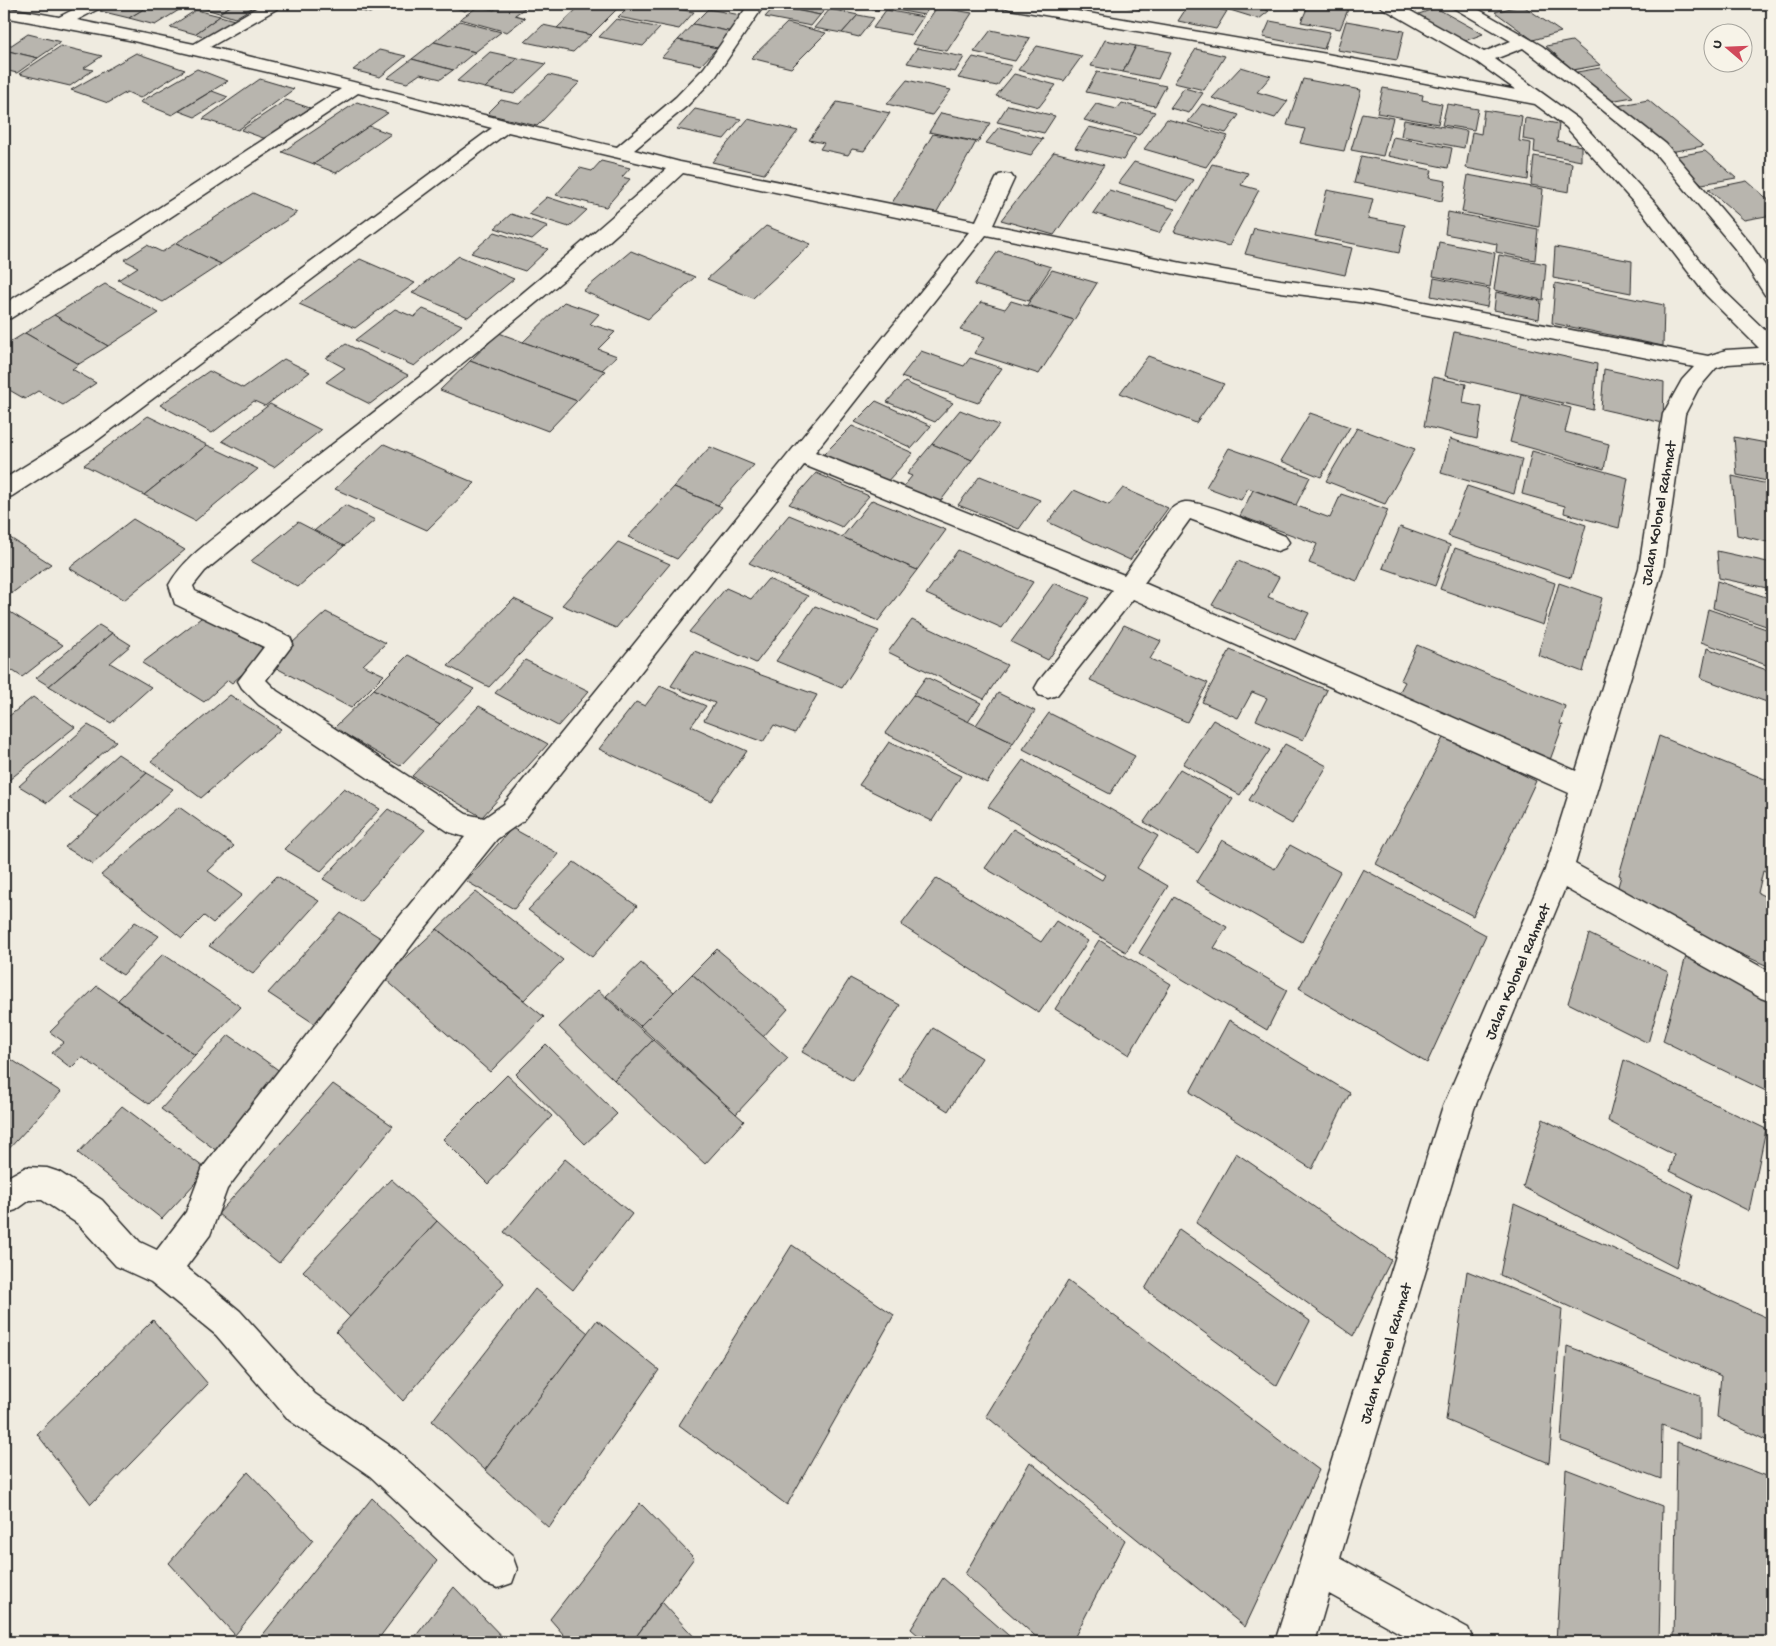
<svg xmlns="http://www.w3.org/2000/svg" width="1776" height="1646" font-family="'Gochi Hand',sans-serif">
  <rect width="100%" height="100%" fill="#efebe0"/>
  <filter id="ink" filterUnits="userSpaceOnUse"><feTurbulence type="fractalNoise" baseFrequency=".02" numOctaves="2"/><feDisplacementMap in="SourceGraphic" scale="10" xChannelSelector="R" yChannelSelector="G"/><feConvolveMatrix kernelMatrix="1 2 1 2 8 2 1 2 1" color-interpolation-filters="sRGB"/></filter>
  <g filter="url(#ink)">
    <g fill="#b8b5ae" stroke="#2b2b2b">
      <path d="M112 4H152L129 18 100 11Z"/>
      <path d="M152 4H184L187 5 155 25 129 18Z"/>
      <path d="M201 4H234L219 13 196 6Z"/>
      <path d="M234 4H258L235 18 219 13Z"/>
      <path d="M331 4H382L370 13Z"/>
      <path d="M444 4H476L465 11Z"/>
      <path d="M502 4 525 8 515 15 525 18 507 32 460 19 479 6 494 10Z"/>
      <path d="M582 4H622L591 35 557 28Z"/>
      <path d="M631 4H682L677 9 694 12 679 29 618 17Z"/>
      <path d="M718 4H755L749 11 717 5Z"/>
      <path d="M777 4H830L820 15 775 6Z"/>
      <path d="M866 4H932L924 15 881 7 878 10 864 7Z"/>
      <path d="M1116 4H1146L1141 10Z"/>
      <path d="M1189 4H1193L1227 11 1216 29 1178 21Z"/>
      <path d="M1236 4H1248L1269 11 1259 19 1230 10Z"/>
      <path d="M1309 4H1331L1349 7 1340 29 1301 22Z"/>
      <path d="M1522 5 1561 32 1533 40 1495 12Z"/>
      <path d="M775 6 820 15 811 26 765 17Z"/>
      <path d="M937 7 972 13 947 51 912 44Z"/>
      <path d="M1436 8 1483 34 1462 42 1416 15Z"/>
      <path d="M708 9 746 16 732 32 693 24Z"/>
      <path d="M830 9 858 15 842 33 814 28Z"/>
      <path d="M196 10 220 16 195 34 170 27Z"/>
      <path d="M886 10 923 17 911 35 873 28Z"/>
      <path d="M858 15 874 18 859 37 842 33Z"/>
      <path d="M220 16 238 21 213 38 195 34Z"/>
      <path d="M616 19 660 28 643 46 599 37Z"/>
      <path d="M460 21 501 32 475 52 434 42Z"/>
      <path d="M1270 21 1330 32 1324 49 1263 37Z"/>
      <path d="M1346 21 1404 31 1397 60 1337 50Z"/>
      <path d="M787 23 826 33 791 68 751 58Z"/>
      <path d="M693 24 732 32 717 48 678 40Z"/>
      <path d="M543 25 557 28 591 35 573 52 525 42Z"/>
      <path d="M991 30 1030 38 1015 61 974 52Z"/>
      <path d="M28 34 61 42 38 58 4 50Z"/>
      <path d="M678 40 717 48 701 65 662 57Z"/>
      <path d="M1105 40 1136 46 1123 72 1091 66Z"/>
      <path d="M1572 41 1600 65 1573 70 1546 46Z"/>
      <path d="M434 42 475 52 453 70 412 59Z"/>
      <path d="M61 46 102 56 84 68 93 70 70 86 19 74Z"/>
      <path d="M1037 46 1082 56 1064 81 1018 70Z"/>
      <path d="M1136 46 1171 52 1158 79 1123 72Z"/>
      <path d="M917 48 964 57 955 72 907 63Z"/>
      <path d="M1196 49 1225 56 1204 90 1174 83Z"/>
      <path d="M4 50 38 58 17 73 4 70Z"/>
      <path d="M379 50 406 56 380 77 353 70Z"/>
      <path d="M490 52 518 58 485 88 457 81Z"/>
      <path d="M136 53 185 70 140 98 127 92 108 103 71 90Z"/>
      <path d="M973 57 1012 66 997 86 958 78Z"/>
      <path d="M518 58 546 64 514 94 485 88Z"/>
      <path d="M412 59 453 70 441 79 420 74 407 83 387 78Z"/>
      <path d="M1241 67 1271 76 1257 92 1288 101 1275 118 1212 98Z"/>
      <path d="M1600 68 1633 97 1610 101 1577 72Z"/>
      <path d="M197 69 228 81 172 115 140 102Z"/>
      <path d="M1097 72 1166 86 1155 106 1086 92Z"/>
      <path d="M1014 74 1056 85 1039 107 996 96Z"/>
      <path d="M549 75 580 82 537 126 487 114 501 100 519 104Z"/>
      <path d="M260 79 294 89 238 130 203 119Z"/>
      <path d="M1303 79 1361 90 1344 151 1300 143 1305 129 1287 125Z"/>
      <path d="M907 80 951 90 932 115 887 104Z"/>
      <path d="M1184 88 1203 93 1189 113 1170 108Z"/>
      <path d="M1383 88 1423 95 1422 100 1442 104 1438 124 1377 113Z"/>
      <path d="M212 91 228 97 195 117 179 111Z"/>
      <path d="M286 100 310 108 266 139 241 130Z"/>
      <path d="M1648 100 1703 146 1670 152 1617 106Z"/>
      <path d="M357 102 388 113 314 164 282 152Z"/>
      <path d="M837 102 890 113 864 151 852 149 848 155 820 149 824 143 809 140Z"/>
      <path d="M1122 103 1155 112 1139 135 1084 120 1096 104 1117 109Z"/>
      <path d="M1202 104 1239 115 1226 133 1188 122Z"/>
      <path d="M1447 104 1478 109 1474 130 1442 125Z"/>
      <path d="M1008 105 1055 116 1044 133 997 122Z"/>
      <path d="M695 109 741 119 724 139 677 129Z"/>
      <path d="M1484 110 1522 116 1519 141 1531 143 1528 180 1466 168 1472 132 1481 134Z"/>
      <path d="M941 113 990 123 978 142 929 132Z"/>
      <path d="M1362 113 1393 118 1383 156 1351 150Z"/>
      <path d="M1525 118 1559 124 1557 141 1581 146V161L1534 152 1535 141 1523 139Z"/>
      <path d="M748 119 798 131 764 174 712 162Z"/>
      <path d="M1167 119 1228 136 1206 167 1144 149Z"/>
      <path d="M1404 120 1467 131 1464 148 1401 136Z"/>
      <path d="M369 126 391 134 336 173 314 164Z"/>
      <path d="M999 127 1043 139 1031 155 986 143Z"/>
      <path d="M1089 127 1136 138 1123 160 1075 148Z"/>
      <path d="M933 134 976 142 934 217 889 208Z"/>
      <path d="M1393 137 1452 148 1448 168 1388 156Z"/>
      <path d="M1705 151 1736 178 1702 184 1672 157Z"/>
      <path d="M1054 152 1104 165 1054 235 1001 220Z"/>
      <path d="M1361 156 1432 170 1430 178 1446 181 1442 201 1354 183Z"/>
      <path d="M1534 156 1572 163 1569 192 1531 185Z"/>
      <path d="M601 161 630 168 622 177 630 179 606 207 556 195 580 168 592 171Z"/>
      <path d="M1134 162 1194 180 1178 201 1118 183Z"/>
      <path d="M1212 164 1248 173 1241 185 1259 190 1229 246 1174 232Z"/>
      <path d="M1468 175 1543 189 1539 227 1462 212Z"/>
      <path d="M1747 181 1772 203V215L1744 220 1708 189Z"/>
      <path d="M1109 190 1175 209 1159 233 1093 213Z"/>
      <path d="M1327 190 1373 199 1368 218 1405 225 1399 253 1315 236Z"/>
      <path d="M253 193 297 213 221 264 176 243Z"/>
      <path d="M547 197 587 210 569 227 528 214Z"/>
      <path d="M1448 212 1538 229 1535 260 1496 252 1497 244 1445 234Z"/>
      <path d="M511 214 548 226 532 240 495 228Z"/>
      <path d="M766 226 811 244 753 298 707 279Z"/>
      <path d="M1254 228 1352 248 1345 275 1245 254Z"/>
      <path d="M495 232 548 249 525 271 471 253Z"/>
      <path d="M1439 242 1495 253 1490 287 1433 276Z"/>
      <path d="M176 243 221 264 163 302 118 280 138 267 124 260 147 245 162 252Z"/>
      <path d="M1555 247 1632 261 1631 293 1553 278Z"/>
      <path d="M631 251 695 277 648 319 583 291Z"/>
      <path d="M998 251 1051 267 1029 301 974 285Z"/>
      <path d="M1499 255 1546 264 1543 300 1494 290Z"/>
      <path d="M459 256 514 279 468 317 412 293Z"/>
      <path d="M360 259 415 283 355 328 299 304Z"/>
      <path d="M1052 270 1097 283 1074 320 1027 305Z"/>
      <path d="M1434 278 1490 289 1487 307 1431 296Z"/>
      <path d="M1555 283 1664 305 1663 346 1552 323Z"/>
      <path d="M105 284 159 313 108 346 54 315Z"/>
      <path d="M1496 292 1541 301 1539 319 1494 310Z"/>
      <path d="M1011 301 1074 320 1039 374 974 353 985 337 960 330 981 302 1005 309Z"/>
      <path d="M564 302 599 314 590 324 615 332 598 349 617 356 602 370 523 342Z"/>
      <path d="M395 309 414 317 423 309 462 325 414 366 355 340Z"/>
      <path d="M54 315 108 346 79 364 25 333Z"/>
      <path d="M1454 332 1597 364 1593 410 1445 376Z"/>
      <path d="M25 333 79 364 72 369 96 383 63 405 38 391 25 399 4 387V346Z"/>
      <path d="M499 333 523 342 605 371 577 401 470 361Z"/>
      <path d="M346 344 408 375 370 404 326 382 345 368 326 358Z"/>
      <path d="M921 351 964 366 970 358 1002 368 978 403 901 377Z"/>
      <path d="M1148 356 1224 384 1196 423 1120 393Z"/>
      <path d="M284 359 310 372 265 406 254 401 212 433 160 405 209 371 243 388Z"/>
      <path d="M470 361 577 401 548 431 440 390Z"/>
      <path d="M1604 369 1664 382 1663 423 1601 409Z"/>
      <path d="M1433 377 1466 384 1463 403 1482 407 1477 439 1424 426Z"/>
      <path d="M905 382 953 403 935 422 887 402Z"/>
      <path d="M1522 395 1571 408 1565 432 1609 444 1604 469 1510 442Z"/>
      <path d="M876 401 931 426 912 448 855 422Z"/>
      <path d="M270 404 321 430 274 467 222 441Z"/>
      <path d="M960 410 999 425 972 460 932 444Z"/>
      <path d="M1310 413 1350 427 1321 477 1281 461Z"/>
      <path d="M148 416 207 445 144 495 84 465Z"/>
      <path d="M852 426 913 453 885 484 823 455Z"/>
      <path d="M1357 428 1415 449 1385 504 1326 481Z"/>
      <path d="M1734 437 1772 444V482L1737 475Z"/>
      <path d="M1450 439 1522 459 1514 494 1441 473Z"/>
      <path d="M384 444 475 483 427 530 335 489Z"/>
      <path d="M932 444 972 460 936 507 900 491 912 476 907 474Z"/>
      <path d="M207 445 258 469 195 521 144 495Z"/>
      <path d="M710 447 754 465 718 505 674 487Z"/>
      <path d="M1229 448 1310 477 1296 505 1248 488 1241 500 1206 487Z"/>
      <path d="M1532 451 1628 478 1619 528 1564 513 1565 506 1522 494Z"/>
      <path d="M816 473 869 496 842 527 789 504Z"/>
      <path d="M980 476 1040 500 1019 529 958 505Z"/>
      <path d="M1732 476 1772 485V543L1737 535Z"/>
      <path d="M1467 486 1586 525 1571 578 1448 536Z"/>
      <path d="M674 487 722 507 677 559 628 537Z"/>
      <path d="M1123 488 1168 508 1130 560 1048 522 1074 490 1109 505Z"/>
      <path d="M1253 490 1330 518 1341 494 1388 510 1357 581 1309 563 1317 544 1240 516Z"/>
      <path d="M872 500 946 530 917 570 842 537Z"/>
      <path d="M345 505 375 520 344 546 314 531Z"/>
      <path d="M789 515 842 537 917 570 878 621 749 563Z"/>
      <path d="M133 519 185 550 124 600 69 568Z"/>
      <path d="M298 522 344 546 298 587 251 561Z"/>
      <path d="M1400 527 1450 545 1435 586 1383 568Z"/>
      <path d="M4 534 51 564 4 599Z"/>
      <path d="M618 542 670 564 616 628 562 605Z"/>
      <path d="M1455 548 1555 583 1543 625 1440 589Z"/>
      <path d="M958 550 1033 582 1002 628 926 594Z"/>
      <path d="M1717 551 1772 563V589L1719 578Z"/>
      <path d="M1238 561 1279 577 1268 597 1309 613 1295 640 1212 605Z"/>
      <path d="M768 579 808 596 756 663 689 632 726 588 751 599Z"/>
      <path d="M1717 581 1772 599V628L1713 608Z"/>
      <path d="M1054 583 1090 598 1048 660 1011 642Z"/>
      <path d="M1559 583 1602 598 1583 672 1538 655Z"/>
      <path d="M514 599 554 618 489 687 448 666Z"/>
      <path d="M815 606 879 631 842 688 776 661Z"/>
      <path d="M1708 609 1772 631V667L1701 642Z"/>
      <path d="M10 612 63 645 22 677 4 665V616Z"/>
      <path d="M326 612 386 643 363 665 384 675 351 708 269 664Z"/>
      <path d="M205 615 268 651 232 683 228 680 204 702 142 663Z"/>
      <path d="M912 620 1007 665 984 699 888 652Z"/>
      <path d="M99 625 112 633 49 686 36 678Z"/>
      <path d="M1124 625 1161 641 1150 659 1208 683 1187 722 1090 680Z"/>
      <path d="M112 633 131 645 110 663 151 687 111 723 49 686Z"/>
      <path d="M1417 645 1565 706 1560 724 1563 725 1550 760 1398 695 1405 682 1401 680Z"/>
      <path d="M1707 648 1772 672V704L1701 678Z"/>
      <path d="M1230 650 1327 690 1303 740 1256 720 1267 698 1252 692 1238 718 1202 702Z"/>
      <path d="M694 651 817 695 795 733 774 725 763 742 704 720 715 703 671 686Z"/>
      <path d="M408 655 474 689 440 724 374 689Z"/>
      <path d="M525 660 589 691 558 726 495 693Z"/>
      <path d="M926 677 981 703 968 722 913 695Z"/>
      <path d="M660 686 706 706 691 726 747 751 711 801 599 749 636 702 645 706Z"/>
      <path d="M374 689 440 724 400 766 334 728Z"/>
      <path d="M998 693 1035 711 1013 743 976 725Z"/>
      <path d="M230 695 281 729 201 798 151 761Z"/>
      <path d="M913 695 1013 743 987 783 885 733Z"/>
      <path d="M33 697 75 727 4 784V720Z"/>
      <path d="M479 706 548 744 482 817 412 776Z"/>
      <path d="M1049 713 1135 756 1110 794 1023 749Z"/>
      <path d="M1213 720 1270 750 1240 795 1183 764Z"/>
      <path d="M88 725 116 741 47 803 19 786Z"/>
      <path d="M1444 736 1536 781 1473 916 1376 864Z"/>
      <path d="M1659 736 1772 782V875L1763 871 1758 893 1772 900V968L1615 897 1621 876 1619 875Z"/>
      <path d="M889 742 961 776 932 821 859 785Z"/>
      <path d="M1285 744 1327 766 1292 824 1249 800Z"/>
      <path d="M118 754 147 773 99 817 69 798Z"/>
      <path d="M1023 760 1158 836 1137 868 1168 886 1126 952 985 868 1013 829 1102 880 1105 875 988 807Z"/>
      <path d="M1180 769 1233 799 1198 853 1144 822Z"/>
      <path d="M147 773 173 789 93 864 65 847Z"/>
      <path d="M344 788 380 809 321 871 284 849Z"/>
      <path d="M179 807 234 846 208 871 242 895 213 923 204 916 182 938 101 875Z"/>
      <path d="M388 809 425 830 360 901 323 879Z"/>
      <path d="M512 828 559 854 514 909 466 881Z"/>
      <path d="M1222 840 1275 869 1290 845 1340 872 1302 942 1196 882Z"/>
      <path d="M574 862 637 906 592 957 528 910Z"/>
      <path d="M1363 869 1486 935 1427 1063 1299 988Z"/>
      <path d="M277 876 319 901 253 974 209 946Z"/>
      <path d="M937 878 1041 942 1056 921 1088 941 1039 1013 901 925Z"/>
      <path d="M476 892 563 960 524 1000 437 929Z"/>
      <path d="M1174 897 1227 927 1214 948 1287 990 1267 1030 1139 953Z"/>
      <path d="M341 913 387 942 315 1024 268 993Z"/>
      <path d="M135 922 159 936 123 975 99 960Z"/>
      <path d="M437 929 544 1017 490 1072 384 978Z"/>
      <path d="M1589 934 1668 972 1648 1043 1568 1003Z"/>
      <path d="M1099 940 1171 984 1129 1055 1055 1009Z"/>
      <path d="M717 949 788 1009 763 1037 692 974Z"/>
      <path d="M163 954 241 1007 195 1055 118 1000Z"/>
      <path d="M1686 956 1772 996V1094L1663 1041Z"/>
      <path d="M641 963 674 992 640 1026 606 996Z"/>
      <path d="M692 974 788 1058 736 1114 640 1026Z"/>
      <path d="M850 978 900 1005 853 1081 802 1052Z"/>
      <path d="M97 986 195 1055 149 1104 82 1057 71 1068 52 1053 64 1042 50 1032Z"/>
      <path d="M598 990 653 1040 614 1080 559 1027Z"/>
      <path d="M1229 1020 1350 1093 1312 1169 1190 1092Z"/>
      <path d="M933 1028 982 1058 948 1111 899 1080Z"/>
      <path d="M229 1035 284 1074 217 1151 161 1109Z"/>
      <path d="M653 1040 744 1121 705 1164 614 1080Z"/>
      <path d="M546 1044 617 1114 585 1144 516 1074Z"/>
      <path d="M6 1056 61 1092 6 1152 4 1151V1058Z"/>
      <path d="M1624 1060 1766 1129 1749 1211 1670 1171 1674 1155 1608 1121Z"/>
      <path d="M507 1075 552 1116 488 1184 443 1139Z"/>
      <path d="M333 1084 393 1126 279 1263 218 1214Z"/>
      <path d="M122 1106 207 1170 162 1219 78 1153Z"/>
      <path d="M1543 1119 1693 1195 1676 1268 1523 1187Z"/>
      <path d="M1236 1153 1391 1260 1353 1336 1196 1223Z"/>
      <path d="M565 1159 632 1214 573 1290 504 1232Z"/>
      <path d="M391 1179 437 1221 350 1317 303 1271Z"/>
      <path d="M1514 1204 1772 1320V1443L1717 1417 1721 1376 1500 1275Z"/>
      <path d="M437 1221 504 1283 403 1401 336 1332Z"/>
      <path d="M1179 1229 1310 1321 1277 1386 1145 1289Z"/>
      <path d="M792 1245 894 1315 787 1505 679 1425Z"/>
      <path d="M1467 1271 1562 1309 1549 1463 1446 1420Z"/>
      <path d="M1068 1281 1319 1470 1245 1627 986 1416Z"/>
      <path d="M535 1289 588 1333 485 1470 432 1421Z"/>
      <path d="M153 1320 208 1384 91 1504 37 1434Z"/>
      <path d="M597 1320 659 1370 549 1528 485 1470Z"/>
      <path d="M1567 1346 1700 1395V1440L1662 1425 1661 1479 1561 1441Z"/>
      <path d="M1677 1442 1772 1478V1642H1674Z"/>
      <path d="M1030 1462 1125 1540 1072 1642H1042L965 1574Z"/>
      <path d="M1566 1469 1662 1506 1659 1642H1556Z"/>
      <path d="M248 1472 313 1540 235 1635 169 1563Z"/>
      <path d="M372 1498 437 1561 376 1642H257Z"/>
      <path d="M640 1503 694 1558 632 1642H570L550 1619Z"/>
      <path d="M943 1578 1016 1642H926L911 1629Z"/>
      <path d="M454 1587 507 1642H411Z"/>
      <path d="M662 1602 699 1642H632Z"/>
    </g>
    <g fill="none" stroke-linecap="round" stroke-linejoin="round">
      <defs>
        <path id="minor" d="M84 4H104L102 7 77 20 194 44 263 4H282L280 7 210 47C347 79 481 116 617 147L676 97 704 68 749 4H765L716 76 688 105 634 150 680 162 976 221 996 179 999 175 1005 174 1011 175 1014 179 993 225 1182 263 1281 280 1366 291 1708 356 1726 350 1759 348 1706 295 1643 213 1566 127 1535 104 1327 64 1010 9 1004 7 1002 4H1036L1327 54 1516 90 1477 62 1381 7 1379 4H1398L1484 52 1511 41 1452 7 1450 4H1469L1542 46 1666 144 1750 243 1772 276V297L1765 295 1736 250 1654 152 1583 94 1523 48 1495 59 1578 119 1657 205 1720 287 1772 337V361L1728 364 1716 368 1698 389 1685 414 1663 568 1575 864 1772 973V1002L1761 998 1565 888 1474 1109 1340 1558 1468 1628 1474 1642H1416L1329 1594 1315 1642H1275L1442 1109 1545 870 1569 793 1133 599 1057 695 1048 698 1039 695 1035 688 1039 681 1113 590 804 465 524 820 497 839 417 938 227 1189 210 1235 186 1267 240 1311 315 1394 396 1450 512 1555 517 1569 512 1583 498 1588 484 1583 370 1476 289 1420 216 1335 151 1282 116 1266 78 1224 42 1200H30L16 1210 4 1214V1179L26 1167 47 1168 59 1172 102 1200 140 1242 157 1250 186 1212 203 1167 397 920 465 837 449 832 259 705 242 688 238 681 264 647 175 604 169 585C185 556 215 538 239 518 286 480 334 443 382 406 480 331 574 251 666 169L508 132 91 445 12 496 4 498V479L75 435 492 128 358 93 136 240 11 318 4 319V304L122 232 341 89 129 40 4 17V7L59 17ZM683 173 969 232 504 804 484 818 466 814 277 691 266 680 293 644 290 637 195 591 193 586 205 571C336 463 470 360 599 250 628 225 655 199 683 173ZM986 235 1182 275 1281 292 1366 303 1694 367 1682 380 1663 414 1639 568 1576 771 1144 583 1190 519 1277 551 1285 548 1289 542 1285 536C1266 528 1202 500 1185 502 1179 503 1175 506 1171 509L1124 575 815 452Z"/>
      </defs>
      <use href="#minor" stroke="#2b2b2b" stroke-width="3"/>
      <use href="#minor" fill="#f7f3e8" fill-rule="evenodd"/>
    </g>
  </g>
  <g text-anchor="middle" stroke-width="4.5" stroke-linejoin="round" paint-order="stroke">
    <g font-size="16" fill="#2b2b2b" stroke="#f7f3e8">
      <text transform="translate(1657 513) rotate(-80)" y="6">Jalan Kolonel Rahmat</text>
      <text transform="translate(1516 971) rotate(-67)" y="6">Jalan Kolonel Rahmat</text>
      <text transform="translate(1384 1353) rotate(-73)" y="6">Jalan Kolonel Rahmat</text>
    </g>
  </g>
  <rect width="1776" height="1646" fill="none" stroke="#f7f3e8" stroke-width="20"/>
  <rect x="10" y="10" width="1756" height="1626" fill="none" stroke="#2b2b2b" stroke-width="2" filter="url(#ink)"/>
  <g transform="translate(1728 48) rotate(289)"><circle r="24" fill="#f7f3e8" stroke="#a5a39c"/>
  <path d="M0-4L9 19L0 12L-9 19Z" fill="#d1495b"/>
  <text y="-8" font-size="14" font-weight="bold" text-anchor="middle" fill="#2b2b2b">U</text>
  </g>
</svg>
